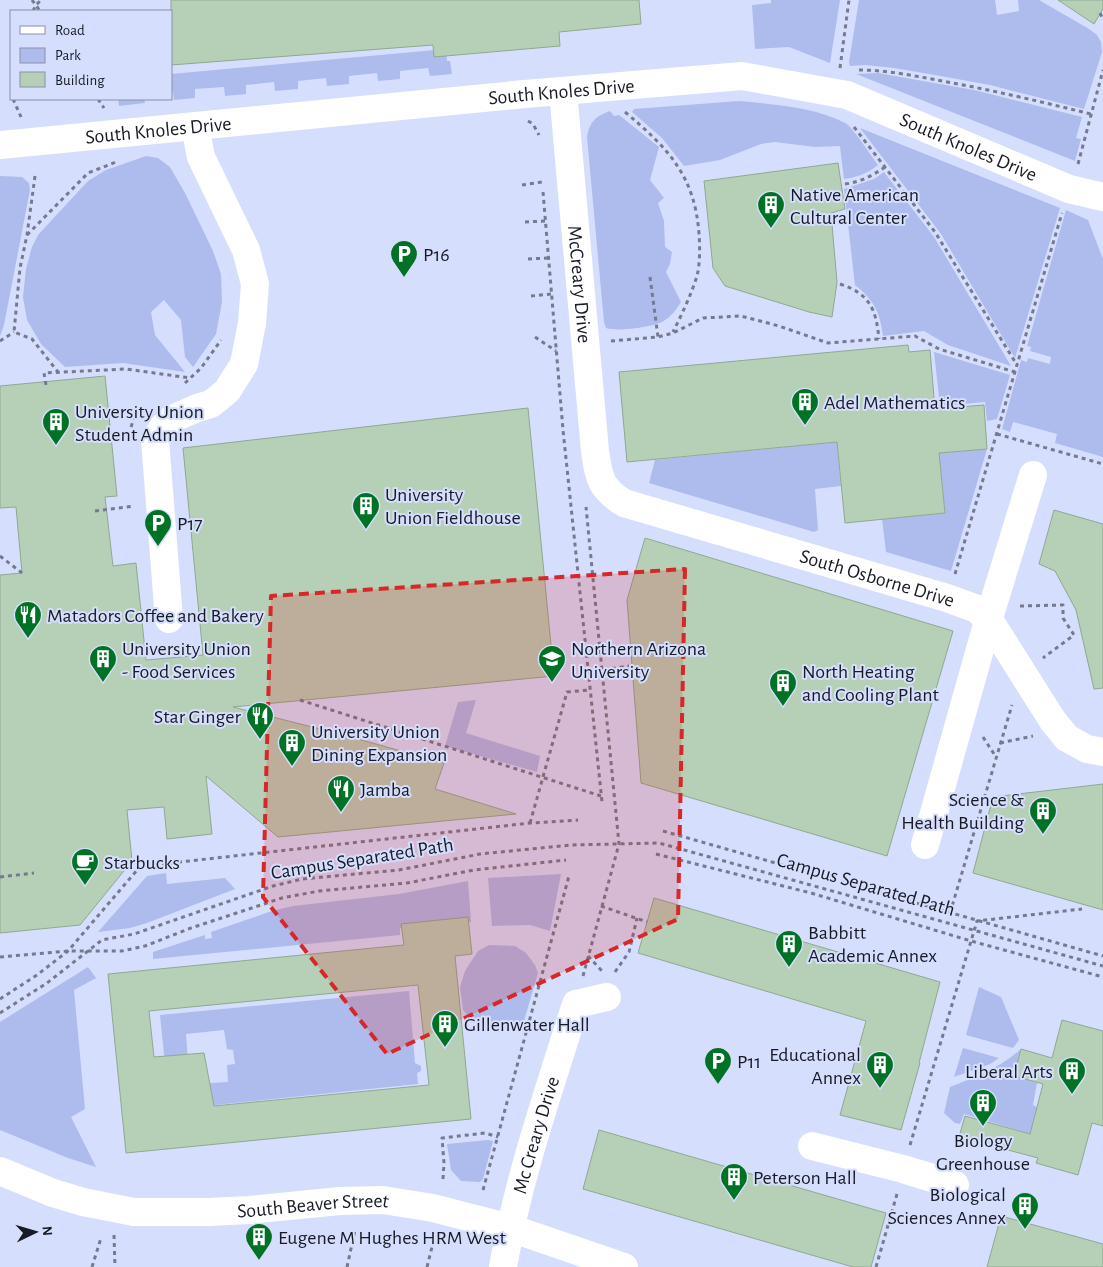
<svg xmlns="http://www.w3.org/2000/svg" width="1103" height="1267" font-family="'Alegreya Sans',sans-serif">
  <rect width="100%" height="100%" fill="#d6defd"/>
  <g fill="#aebbed">
    <path d="M771 0H840L830 63 789 47 755 49 752 5 771 3Z"/>
    <path d="M859 0H995L997 15 1019 11 1018 0H1039L1089 29 1097 35 1101 42 1102 52 1084 109 990 85 935 75 894 68 865 65 850 66 849 62Z"/>
    <path d="M446 49 447 61H450L452 74 430 76 428 68 400 71V79L378 81 377 73 349 76V84L327 86 326 78 298 81V89L275 91 274 82 246 85V94L225 96 224 87 195 89V98L174 100 173 92H171V74Z"/>
    <path d="M878 73 974 90 1082 117 1076 138 1081 139 1075 161 856 74Z"/>
    <path d="M118 99H144L145 103 119 106Z"/>
    <path d="M739 101C771 104 816 107 845 123 853 127 871 156 878 165 867 174 857 177 844 179L840 146 815 147 775 142 761 144 720 160 684 166 662 138 632 112 634 109Z"/>
    <path d="M610 111 614 116 619 115 659 147 650 180 664 198 658 203 664 221 665 247 672 252 670 264 666 272 681 302C676 310 671 317 662 322 651 327 618 332 606 328L604 322 587 137C590 121 596 116 610 111Z"/>
    <path d="M860 128 1060 208 1015 358 941 234Z"/>
    <path d="M146 156 158 158 170 167 185 193 213 251 221 274 222 302 216 334 193 367 185 357 181 320 164 300 151 312 155 335 185 372 123 363 65 367 41 344 27 320 23 297 26 269 32 247 38 235 88 181 106 170Z"/>
    <path d="M884 172 934 237 1011 366 948 345 924 331 883 336C880 312 874 300 855 285L844 189 874 179Z"/>
    <path d="M0 176 22 177 29 183 30 190 4 325 0 336Z"/>
    <path d="M1066 210 1088 220 1103 259V457L1055 443 1057 434 1013 422 1010 432 1002 429 1021 360 1027 362 1028 358 1050 364 1051 357 1030 351 1031 347 1027 346Z"/>
    <path d="M934 352 1010 375 997 419 987 421 985 402 940 406Z"/>
    <path d="M837 442 841 486 815 489 818 530 814 532 649 483 655 460Z"/>
    <path d="M987 449 951 571 886 552 882 519 945 513 939 453Z"/>
    <path d="M476 700 466 733 540 756 537 772 445 746 458 702Z"/>
    <path d="M166 873 167 884 225 878 235 889 147 923 130 928 98 932 147 876Z"/>
    <path d="M561 874 550 931 530 925 492 926 488 878Z"/>
    <path d="M468 881 471 922 400 928V935L153 959V952L205 935V939L212 938 211 932 272 911 293 906 399 894Z"/>
    <path d="M489 945 515 946 526 953 535 965 538 973 524 1021 509 1029H492L479 1025 469 1017 463 1010 460 987 465 971 478 951Z"/>
    <path d="M88 967 96 978 74 990 85 1109 71 1117 96 1167 68 1158 0 1130V1022Z"/>
    <path d="M979 987 1001 997 1019 1040 1013 1048 966 1035Z"/>
    <path d="M409 991 415 1063 421 1066V1071L417 1073 418 1084 168 1110 210 1088V1083L228 1082 227 1065 235 1064 233 1050 227 1049 224 1030 186 1034 188 1061 165 1064 160 1015Z"/>
    <path d="M963 1048 999 1058 990 1064 954 1077Z"/>
    <path d="M1021 1049 1014 1076 1037 1083 1033 1105 1046 1112 1040 1137 964 1114 960 1124 955 1123 944 1113 950 1087C978 1076 998 1069 1021 1049Z"/>
    <path d="M488 1140 493 1141 483 1179 480 1182 461 1181 451 1170 447 1144Z"/>
  </g>
  <g fill="#b6d0b8" stroke="#8fa891" fill-rule="evenodd">
    <path d="M171 0H639L641 24 559 32 560 46 434 57 433 45 171 65Z"/>
    <path d="M1058 0H1103V9L1094 24Z"/>
    <path d="M838 163 845 209 831 213 837 282 832 317 809 312 725 286 713 268 704 181Z"/>
    <path d="M908 345 909 352 930 350 935 409 984 405 987 449 939 453 945 513 845 523 837 442 627 462 619 372Z"/>
    <path d="M105 376 117 496 105 497 113 566 136 563 146 660 203 655 183 448 528 408 554 676 233 707 340 734 444 763 435 789 516 814 278 837 206 776 212 834 167 839 164 807 127 810 132 861 80 925 0 933V575L22 573 16 507 0 508V386Z"/>
    <path d="M1054 510 1103 524V688L1094 689 1076 610 1055 571 1039 564Z"/>
    <path d="M645 538 953 631 887 856 641 783 627 600Z"/>
    <path d="M1103 784V910L973 873 993 797Z"/>
    <path d="M654 898 940 982 919 1063H920L901 1130 840 1115 866 1021 638 953Z"/>
    <path d="M468 917 472 954 455 956 471 1119 126 1153 108 974 404 945 401 924ZM418 985 429 1085 214 1106 204 1053 154 1057 149 1011Z"/>
    <path d="M1062 1020 1103 1031V1126L1092 1123 1078 1175 1036 1163 1038 1158 959 1137 965 1116 1030 1134 1043 1084 1014 1076 1021 1049 1052 1058Z"/>
    <path d="M599 1130 886 1213 871 1267H853L583 1189Z"/>
    <path d="M1001 1216 1103 1244V1267H987Z"/>
  </g>
  <g fill="none" stroke-linecap="round" stroke-linejoin="round">
    <g stroke="#757a8f" stroke-width="3" stroke-dasharray="4 4" stroke-linecap="butt">
      <path d="M32 0 40 11"/>
      <path d="M33 11 36 5 41 0"/>
      <path d="M1100 13 1103 19"/>
      <path d="M840 68 849 0"/>
      <path d="M859 70C887 70 915 76 942 81 992 90 1042 102 1091 114"/>
      <path d="M13 99 21 117"/>
      <path d="M98 99 104 108"/>
      <path d="M625 112C668 148 695 176 699 234 700 247 700 264 697 276 691 295 682 314 673 332"/>
      <path d="M528 121 533 124 539 135"/>
      <path d="M854 127 935 232 1017 365"/>
      <path d="M1078 164 1103 70"/>
      <path d="M35 176 27 235 20 268 14 332 32 339 58 372"/>
      <path d="M845 184C860 182 872 176 885 167"/>
      <path d="M522 185 542 182"/>
      <path d="M543 192 563 430 602 802"/>
      <path d="M525 222 545 221"/>
      <path d="M27 235 88 173 116 162"/>
      <path d="M528 259 549 258"/>
      <path d="M650 277 658 337"/>
      <path d="M840 284C870 294 876 309 879 339"/>
      <path d="M531 296 552 294"/>
      <path d="M535 337 556 351"/>
      <path d="M0 341 14 332"/>
      <path d="M611 341 658 337 673 333 703 318 741 316 779 326 828 343 915 336 939 349 1015 372"/>
      <path d="M185 383 201 368 221 340"/>
      <path d="M46 385 44 373 126 369 190 378"/>
      <path d="M131 427 135 415 142 409"/>
      <path d="M997 434 1103 464"/>
      <path d="M95 511 134 506"/>
      <path d="M0 556 22 573"/>
      <path d="M955 574 1062 213"/>
      <path d="M1020 606 1063 605V618L1074 635 1043 658"/>
      <path d="M588 672 629 666"/>
      <path d="M300 700 601 796"/>
      <path d="M983 737 996 757"/>
      <path d="M1000 743 1033 736"/>
      <path d="M530 823 567 692 589 690"/>
      <path d="M663 831 1103 956"/>
      <path d="M656 854 811 893 971 941 1103 977"/>
      <path d="M0 877 34 873"/>
      <path d="M601 906 647 922"/>
      <path d="M950 913 1012 705"/>
      <path d="M588 956 602 971"/>
      <path d="M0 957 68 951H122L145 946 191 928 282 898 319 891 407 883 474 870 566 860"/>
      <path d="M615 972 629 952 637 918"/>
      <path d="M583 976 619 844 586 507"/>
      <path d="M0 999 37 975 68 951 138 869 144 866 530 823 578 820"/>
      <path d="M0 1013 47 983 102 940 134 934 273 886 302 879 399 870 480 854 571 845 659 843 1103 966"/>
      <path d="M910 1145 977 921 1082 909"/>
      <path d="M443 1179 444 1163 442 1138 485 1133 498 1137"/>
      <path d="M483 1190 569 876"/>
      <path d="M114 1235 115 1267"/>
      <path d="M92 1267 101 1238"/>
      <path d="M347 1267 355 1230"/>
      <path d="M427 1267 434 1239"/>
      <path d="M876 1267 897 1194"/>
    </g>
    <g stroke="#fff" stroke-width="28">
      <path id="s1" d="M563 91 595 451C599 478 600 488 624 503L947 598 977 609 993 626 1053 721 1067 738 1087 749 1103 752"/>
      <path id="s2" d="M0 145 525 94 742 76 847 95 1069 189 1103 197"/>
      <path d="M169 619 155 440 163 427 172 419 197 408 211 404 227 391 244 364 252 323 255 284 246 250 201 157 195 126"/>
      <path d="M925 845 988 621 1033 475"/>
      <path d="M812 1146 903 1169 955 1185"/>
      <path id="s3" d="M0 1171 53 1193 83 1202 134 1212H209L249 1210 340 1201 383 1200 433 1208 510 1228 624 1267"/>
      <path id="s4" d="M503 1267C518 1178 549 1090 576 1004L607 997"/>
    </g>
  </g>
  <path fill="#d62828" fill-opacity="0.2" stroke="#d62828" stroke-width="4" stroke-dasharray="10 6" stroke-linejoin="round" d="M685 569 678 919 387 1054 263 897 271 596Z"/>
  <defs>
    <symbol id="building-pin" viewBox="-11 -11 22 30"><path d="M0 17L-7.5 6A9.5 9.5 0 1 1 7.5 6Z" fill="#007226" stroke="#d6defd"/><path d="M-4-6H4V6H1V3H-1V6H-4ZM-2.5-4.3h1.7v1.8h-1.7ZM.8-4.3h1.7v1.8H.8ZM-2.5-1h1.7V.8h-1.7ZM.8-1h1.7V.8H.8Z" fill="#fff"/></symbol>
    <symbol id="parking-pin" viewBox="-11 -11 22 30"><path d="M0 17L-7.5 6A9.5 9.5 0 1 1 7.5 6Z" fill="#007226" stroke="#d6defd"/><path d="M-3.5-5.5H1a3.5 3.5 0 0 1 0 7H-1V5.5H-3.5ZM-1-3.4V-.6H.8a1.4 1.4 0 0 0 0-2.8Z" fill="#fff"/></symbol>
    <symbol id="restaurant-pin" viewBox="-11 -11 22 30"><path d="M0 17L-7.5 6A9.5 9.5 0 1 1 7.5 6Z" fill="#007226" stroke="#d6defd"/><path d="M-5-6h1v4h1v-4h1v4h1v-4h1v5L-1.5 .5V6h-2V.5L-5-1ZM5-6V6H3V1.5H1.5Q1.5-4 5-6Z" fill="#fff"/></symbol>
    <symbol id="university-pin" viewBox="-11 -11 22 30"><path d="M0 17L-7.5 6A9.5 9.5 0 1 1 7.5 6Z" fill="#007226" stroke="#d6defd"/><path d="M0-5L7-2L0 1L-7-2ZM-4 1L0 2.5L4 1V4Q0 6-4 4Z" fill="#fff"/></symbol>
    <symbol id="cafe-pin" viewBox="-11 -11 22 30"><path d="M0 17L-7.5 6A9.5 9.5 0 1 1 7.5 6Z" fill="#007226" stroke="#d6defd"/><path d="M-5.5-4.5H6V0H3Q3 3.5 0 3.5H-2.5Q-5.5 3.5-5.5 0ZM3-3.2v2h1.7v-2ZM-6 4.5H4V6H-6Z" fill="#fff"/></symbol>
  </defs>
  <g fill-rule="evenodd">
    <use href="#building-pin" x="755" y="189" width="32" height="43"/>
    <use href="#parking-pin" x="388" y="238" width="32" height="43"/>
    <use href="#building-pin" x="789" y="386" width="32" height="43"/>
    <use href="#building-pin" x="40" y="406" width="32" height="43"/>
    <use href="#building-pin" x="350" y="490" width="32" height="43"/>
    <use href="#parking-pin" x="142" y="507" width="32" height="43"/>
    <use href="#restaurant-pin" x="12" y="599" width="32" height="43"/>
    <use href="#building-pin" x="87" y="643" width="32" height="43"/>
    <use href="#university-pin" x="536" y="643" width="32" height="43"/>
    <use href="#building-pin" x="767" y="667" width="32" height="43"/>
    <use href="#restaurant-pin" x="244" y="700" width="32" height="43"/>
    <use href="#building-pin" x="276" y="727" width="32" height="43"/>
    <use href="#restaurant-pin" x="325" y="773" width="32" height="43"/>
    <use href="#building-pin" x="1027" y="795" width="32" height="43"/>
    <use href="#cafe-pin" x="69" y="846" width="32" height="43"/>
    <use href="#building-pin" x="773" y="928" width="32" height="43"/>
    <use href="#building-pin" x="429" y="1008" width="32" height="43"/>
    <use href="#parking-pin" x="702" y="1045" width="32" height="43"/>
    <use href="#building-pin" x="864" y="1049" width="32" height="43"/>
    <use href="#building-pin" x="1056" y="1055" width="32" height="43"/>
    <use href="#building-pin" x="967" y="1087" width="32" height="43"/>
    <use href="#building-pin" x="718" y="1161" width="32" height="43"/>
    <use href="#building-pin" x="1009" y="1190" width="32" height="43"/>
    <use href="#building-pin" x="243" y="1221" width="32" height="43"/>
  </g>
  <g text-anchor="middle" stroke-width="4" stroke-linejoin="round" paint-order="stroke">
    <g font-size="20" fill="#181b26" stroke="#d6defd">
      <text dy="7" stroke="none"><textPath href="#s2" startOffset="564">South Knoles Drive</textPath></text>
      <text dy="7" stroke="none"><textPath href="#s2" startOffset="159">South Knoles Drive</textPath></text>
      <text dy="7" stroke="none"><textPath href="#s2" startOffset="984">South Knoles Drive</textPath></text>
      <text dy="7" stroke="none"><textPath href="#s1" startOffset="194">McCreary Drive</textPath></text>
      <text dy="7" stroke="none"><textPath href="#s1" startOffset="688">South Osborne Drive</textPath></text>
      <text transform="translate(362 858) rotate(-9)" y="7">Campus Separated Path</text>
      <text transform="translate(866 884) rotate(16)" y="7">Campus Separated Path</text>
      <text dy="7" stroke="none"><textPath href="#s4" startOffset="136">Mc Creary Drive</textPath></text>
      <text dy="7" stroke="none"><textPath href="#s3" startOffset="320">South Beaver Street</textPath></text>
    </g>
    <g font-size="20" fill="#181b26" stroke="#d6defd" text-anchor="start">
      <text x="790" y="201">Native American<tspan x="790" dy="23">Cultural Center</tspan></text>
      <text x="423" y="261">P16</text>
      <text x="824" y="409">Adel Mathematics</text>
      <text x="75" y="418">University Union<tspan x="75" dy="23">Student Admin</tspan></text>
      <text x="385" y="501">University<tspan x="385" dy="23">Union Fieldhouse</tspan></text>
      <text x="177" y="530">P17</text>
      <text x="47" y="622">Matadors Coffee and Bakery</text>
      <text x="122" y="655">University Union<tspan x="122" dy="23">- Food Services</tspan></text>
      <text x="571" y="655">Northern Arizona<tspan x="571" dy="23">University</tspan></text>
      <text x="802" y="678">North Heating<tspan x="802" dy="23">and Cooling Plant</tspan></text>
      <text x="241" y="723" text-anchor="end">Star Ginger</text>
      <text x="311" y="738">University Union<tspan x="311" dy="23">Dining Expansion</tspan></text>
      <text x="360" y="796">Jamba</text>
      <text x="1024" y="806" text-anchor="end">Science &amp;<tspan x="1024" dy="23">Health Building</tspan></text>
      <text x="104" y="869">Starbucks</text>
      <text x="808" y="939">Babbitt<tspan x="808" dy="23">Academic Annex</tspan></text>
      <text x="464" y="1031">Gillenwater Hall</text>
      <text x="861" y="1061" text-anchor="end">Educational<tspan x="861" dy="23">Annex</tspan></text>
      <text x="737" y="1068">P11</text>
      <text x="1053" y="1078" text-anchor="end">Liberal Arts</text>
      <text x="983" y="1147" text-anchor="middle">Biology<tspan x="983" dy="23">Greenhouse</tspan></text>
      <text x="753" y="1184">Peterson Hall</text>
      <text x="1006" y="1201" text-anchor="end">Biological<tspan x="1006" dy="23">Sciences Annex</tspan></text>
      <text x="278" y="1244">Eugene M Hughes HRM West</text>
    </g>
  </g>
  <rect x="10" y="10" width="162" height="90" fill="#d6defd" stroke="#8a90a7"/>
  <rect x="20" y="26" width="25" height="8" fill="#ffffff" stroke="#8a90a7"/>
  <text x="55" y="35" font-size="15" fill="#181b26">Road</text>
  <rect x="20" y="48" width="25" height="15" fill="#aebbed" stroke="#8a90a7"/>
  <text x="55" y="60" font-size="15" fill="#181b26">Park</text>
  <rect x="20" y="72" width="25" height="15" fill="#b6d0b8" stroke="#8a90a7"/>
  <text x="55" y="85" font-size="15" fill="#181b26">Building</text>
  <g transform="translate(35 1232) rotate(85)" stroke="#d6defd" stroke-width="4" paint-order="stroke">
  <path d="M0-4L9 19L0 12L-9 19Z" fill="#181b26"/>
  <text y="-8" font-size="14" font-weight="bold" text-anchor="middle" fill="#181b26">N</text>
  </g>
</svg>
